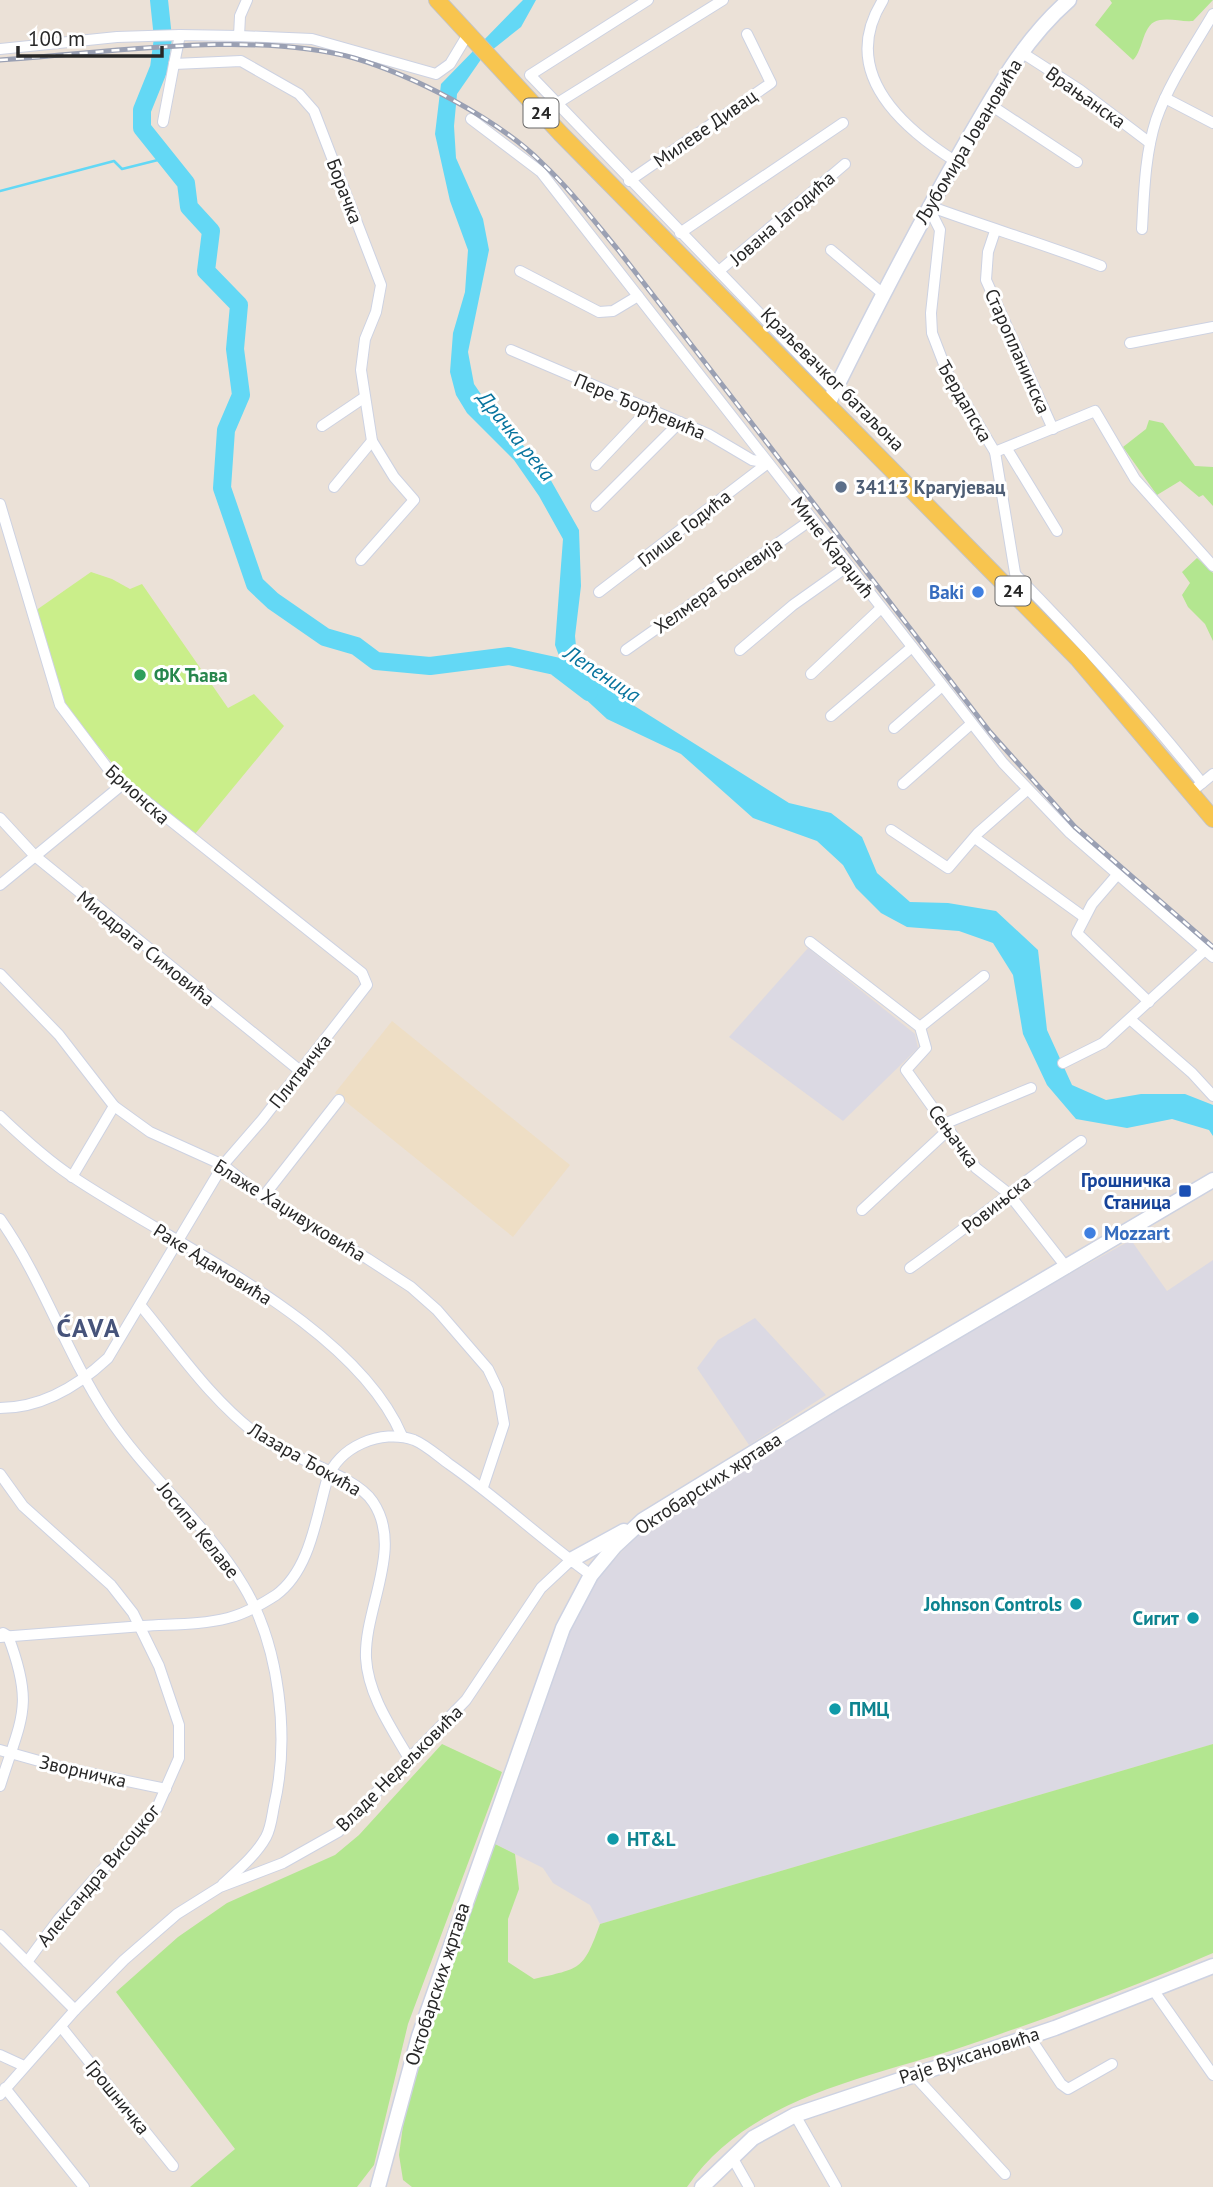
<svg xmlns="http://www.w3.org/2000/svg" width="1213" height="2187" font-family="'PT Sans',sans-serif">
  <rect width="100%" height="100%" fill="#ebe1d7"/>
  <g fill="#dbd9e3">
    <path d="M808 948 915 1034 918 1048 843 1121 729 1037Z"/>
    <path d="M1131 1240 1167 1291 1213 1260V1744L600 1924 590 1905 553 1883 543 1868 495 1844 537 1728 556 1659 577 1613 597 1579 648 1523 946 1343Z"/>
    <path d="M755 1318 826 1395 749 1445 697 1368 718 1340Z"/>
  </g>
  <path fill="#eedec5" d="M392 1021 570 1165 513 1237 335 1093Z"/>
  <g fill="#b3e690">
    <path d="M1110 0H1213L1193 21C1182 22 1171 18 1160 20 1142 22 1144 50 1133 60L1095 25 1112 3Z"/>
    <path d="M1149 420 1163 423 1195 466 1213 467V506L1203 495 1199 497 1180 481 1157 495 1123 447 1146 429Z"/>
    <path d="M1197 558 1213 573V641L1205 624 1188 607 1182 595 1190 583 1182 572Z"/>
    <path d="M442 1744 502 1772 408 2024 374 2165 357 2187H190L235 2149 116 1992 178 1937 227 1903 335 1855 359 1835Z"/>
    <path d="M1213 1744V1953C1137 1986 1058 2014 980 2041 879 2077 752 2092 687 2187H412L403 2180 399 2155 405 2111 454 1954 495 1844 515 1854 519 1889 508 1919V1962L534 1979C581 1968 583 1971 600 1924Z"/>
  </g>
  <path fill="#caee8a" d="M91 572 112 579 130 589 142 584 228 708 254 694 284 726 195 834 127 781 60 700 35 611Z"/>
  <g fill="#63d8f5">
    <path d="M155 0H167L170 24 157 23Z"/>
    <path d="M523 0H536L521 27 482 58 457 94 454 126 456 158 483 219 489 250 468 352 474 384 491 409 545 470 579 530 581 586 575 636 578 667 590 678 789 803 831 813 862 837 877 873 910 902 948 903 996 911 1038 950 1047 1030 1072 1085 1106 1100 1141 1094H1185L1213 1105V1136L1209 1130 1172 1119 1127 1128 1076 1119 1047 1085 1023 1034 1013 975 993 943 959 931 907 927 881 913 856 888 843 865 817 841 753 818 681 754 607 719 566 681 572 674 564 669 555 645 563 539 539 496 514 460 467 413 456 395 450 372 453 333 465 292 468 250 450 201 435 134 441 84Z"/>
  </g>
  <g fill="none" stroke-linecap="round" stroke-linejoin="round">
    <path stroke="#63d8f5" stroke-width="2.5" d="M0 191 114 161 122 169 166 158"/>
    <path stroke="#63d8f5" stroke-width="18" d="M159 0 163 38 159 68 142 110V128L186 183 189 207 211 231 206 271 239 305 235 349 241 395 226 430 222 488 255 584 273 601 325 637 356 646 376 661 430 666 509 656 555 666 589 692"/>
    <defs>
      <g id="street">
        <path d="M247 0 240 16 239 36 180 35 174 64 241 61 299 94 314 111 381 285 376 312 365 339 361 370 372 441 394 477 414 500 361 560"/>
        <path d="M648 0 530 75 834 391"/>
        <path d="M883 0C839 70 898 125 955 161"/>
        <path d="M239 36 312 39 436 74 450 64 468 34"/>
        <path d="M0 49 117 37 180 35"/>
        <path d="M1021 52 1080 90 1150 143"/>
        <path d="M1165 98 1213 123"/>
        <path d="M556 104 723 0"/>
        <path d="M989 104 1077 162"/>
        <path d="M471 119 541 172 1003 763 1070 833 1213 957"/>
        <path d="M163 122 174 64"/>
        <path d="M629 181 771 83 747 34"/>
        <path d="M928 206 940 230 931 313 932 333 947 372 995 452 1019 597"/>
        <path d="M929 206C986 227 1044 244 1101 266"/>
        <path d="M1142 229C1144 193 1145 154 1156 120 1169 83 1193 48 1213 14"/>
        <path d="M995 231 988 252 986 280 1053 429"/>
        <path d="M680 233 843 123"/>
        <path d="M831 250 882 293"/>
        <path d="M520 271 599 312 613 311 638 296"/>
        <path d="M719 271 845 164"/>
        <path d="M1130 343 1213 327"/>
        <path d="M511 350 708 434 752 460 768 463"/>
        <path d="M322 426 365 397"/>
        <path d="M1007 449 1057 531"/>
        <path d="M995 452 1095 411 1135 479 1213 566"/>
        <path d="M596 465 647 411"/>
        <path d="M334 487 372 441"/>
        <path d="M0 504 60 705 112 774 362 973 367 985 262 1120 223 1165 108 1358C78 1386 43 1408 0 1408"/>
        <path d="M596 506 680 422"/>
        <path d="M1016 575C1082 642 1144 710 1202 783"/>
        <path d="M599 592 768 463"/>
        <path d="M626 650 811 520"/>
        <path d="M740 650 793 605 848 566"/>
        <path d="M811 674 881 608"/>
        <path d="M831 716 912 647"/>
        <path d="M894 728 941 687"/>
        <path d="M903 784 971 724"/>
        <path d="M1191 792 1213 774"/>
        <path d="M0 818 35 856 299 1070"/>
        <path d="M891 830 948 868 978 833 1027 790"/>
        <path d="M975 838 1084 917"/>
        <path d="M1117 875 1092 904 1077 933 1149 1002"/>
        <path d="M0 885 123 784"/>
        <path d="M810 942 920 1027 926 1048 906 1070 976 1168 1008 1193 1067 1268"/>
        <path d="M0 974 59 1035 114 1106 150 1132 223 1165 263 1197 368 1259 411 1287 437 1310 488 1369 498 1390 504 1424 483 1487"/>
        <path d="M1131 1020 1192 1073 1213 1096"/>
        <path d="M920 1027 984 976"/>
        <path d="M1063 1063 1103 1043 1205 950"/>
        <path d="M0 1116C23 1138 47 1160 73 1177 174 1245 354 1323 402 1436"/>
        <path d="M944 1124 1031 1088"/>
        <path d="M72 1177 114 1106"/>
        <path d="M263 1197 339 1100"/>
        <path d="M862 1210 947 1131"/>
        <path d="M0 1219C43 1280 66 1353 107 1415 147 1476 205 1522 243 1585 280 1646 290 1738 274 1806 272 1816 271 1828 266 1837 256 1855 238 1870 223 1884"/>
        <path d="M910 1268C969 1226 1023 1182 1081 1141"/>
        <path d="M141 1306C179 1352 211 1400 259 1436 288 1458 356 1475 373 1502 404 1548 364 1608 366 1658 368 1695 392 1729 410 1760"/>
        <path d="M0 1474 23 1506 111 1585 133 1613 159 1666 179 1725V1758L157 1808 58 1920 27 1962"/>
        <path d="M0 1637C48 1633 96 1630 143 1626 171 1624 201 1625 228 1618 245 1614 262 1604 276 1595 310 1570 316 1518 327 1480 337 1447 382 1428 414 1440 426 1445 438 1456 449 1464 498 1498 542 1540 591 1575"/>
        <path d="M0 1750 64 1768 166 1789"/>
        <path d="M0 1786C21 1718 35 1707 8 1636L3 1633"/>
        <path d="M0 1935 75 2010"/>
        <path d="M1154 1991 1213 2075"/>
        <path d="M62 2028 173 2166"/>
        <path d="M1029 2036 1061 2084 1068 2089 1112 2064"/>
        <path d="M0 2055 24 2066"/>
        <path d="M912 2073 1005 2174"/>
        <path d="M5 2088 84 2187"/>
        <path d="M0 2095 75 2010 124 1960 177 1914 220 1887 283 1863 338 1832 466 1700 541 1588 571 1560"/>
        <path d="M795 2115 836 2187"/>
        <path d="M732 2157 749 2187"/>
      </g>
      <g id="secondary">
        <path d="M828 404C871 317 915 231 964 146 995 93 1022 41 1069 0"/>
        <path d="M571 1560 624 1531"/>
        <path d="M378 2187 419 2036 563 1628 591 1575 615 1546 643 1520 836 1402 1213 1180"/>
        <path d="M702 2187 753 2138 795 2115 1055 2028 1213 1966"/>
      </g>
      <path id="primary" d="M437 0 561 134 1078 659 1213 819"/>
    </defs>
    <use href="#street" stroke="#cdd2e2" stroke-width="12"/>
    <use href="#secondary" stroke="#cdd2e2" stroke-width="17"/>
    <use href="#primary" stroke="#c3c3c3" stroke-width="18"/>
    <use href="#street" stroke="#fff" stroke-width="10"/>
    <use href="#secondary" stroke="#fff" stroke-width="14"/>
    <use href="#primary" stroke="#f8c54f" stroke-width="16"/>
    <defs>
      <path id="rail" d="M0 60C107 53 251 30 354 58 388 68 421 83 451 99 484 117 516 137 542 163 571 190 594 221 619 251L990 732 1075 827 1213 947"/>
    </defs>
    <use href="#rail" stroke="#9aa0b3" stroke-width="5"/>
    <use href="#rail" stroke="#fff" stroke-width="2.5" stroke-dasharray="8" stroke-linecap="butt"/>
  </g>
  <circle fill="#5c6f8a" stroke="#fff" stroke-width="2.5" cx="841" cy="487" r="7"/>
  <g fill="#3f7fe0" stroke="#fff" stroke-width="2.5">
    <circle cx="978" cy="592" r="7"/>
    <circle cx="1090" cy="1233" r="7"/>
  </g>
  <circle fill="#2e9e5b" stroke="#fff" stroke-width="2.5" cx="140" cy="675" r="7"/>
  <rect fill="#1a4fb4" stroke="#fff" stroke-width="2.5" x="1178" y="1184" width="14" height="14" rx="3.5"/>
  <g fill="#0f9aa8" stroke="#fff" stroke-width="2.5">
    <circle cx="1076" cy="1604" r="7"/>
    <circle cx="1193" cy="1618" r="7"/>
    <circle cx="835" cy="1709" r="7"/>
    <circle cx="613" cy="1839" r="7"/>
  </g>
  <g text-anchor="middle" stroke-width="6" stroke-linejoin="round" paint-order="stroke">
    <g fill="#fff" stroke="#686868" stroke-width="2">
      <rect x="523.5" y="98.5" width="35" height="29" rx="5"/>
      <rect x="995.5" y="576.5" width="35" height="29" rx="5"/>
    </g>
    <g font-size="18" font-weight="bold" fill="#272727">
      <text x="541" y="119">24</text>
      <text x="1013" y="597">24</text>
    </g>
    <g font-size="19" fill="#272727" stroke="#fff">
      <text transform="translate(1086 97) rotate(35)" y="7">Врањанска</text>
      <text transform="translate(705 128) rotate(-35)" y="7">Милеве Дивац</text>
      <text transform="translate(968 141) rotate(-59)" y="7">Љубомира Јовановића</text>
      <text transform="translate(345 191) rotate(69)" y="7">Борачка</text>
      <text transform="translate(782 218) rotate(-41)" y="7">Јована Јагодића</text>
      <text transform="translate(1018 351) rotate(66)" y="7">Старопланинска</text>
      <text transform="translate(833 379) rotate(45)" y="7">Краљевачког батаљона</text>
      <text transform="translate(965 401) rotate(60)" y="7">Ђердапска</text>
      <text transform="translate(640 406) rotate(23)" y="7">Пере Ђорђевића</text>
      <text transform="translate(684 528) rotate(-38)" y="7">Глише Годића</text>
      <text transform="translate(833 547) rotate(52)" y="7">Мине Караџић</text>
      <text transform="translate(718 585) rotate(-35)" y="7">Хелмера Боневија</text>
      <text transform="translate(138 794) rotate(42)" y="7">Брионска</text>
      <text transform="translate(146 948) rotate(39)" y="7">Миодрага Симовића</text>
      <text transform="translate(300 1071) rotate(-52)" y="7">Плитвичка</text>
      <text transform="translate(954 1136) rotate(54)" y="7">Сењачка</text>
      <text transform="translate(996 1204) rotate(-38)" y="7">Ровињска</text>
      <text transform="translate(290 1210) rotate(32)" y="7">Блаже Хаџивуковића</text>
      <text transform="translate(213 1264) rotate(32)" y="7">Раке Адамовића</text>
      <text transform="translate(305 1459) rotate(30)" y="7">Лазара Ђокића</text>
      <text transform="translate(708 1483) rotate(-33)" y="7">Октобарских жртава</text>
      <text transform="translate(199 1530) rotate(51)" y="7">Јосипа Келаве</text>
      <text transform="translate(399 1768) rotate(-45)" y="7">Владе Недељковића</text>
      <text transform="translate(83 1771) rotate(13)" y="7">Зворничка</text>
      <text transform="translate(98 1875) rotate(-50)" y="7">Александра Висоцког</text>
      <text transform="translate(437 1984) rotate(-72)" y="7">Октобарских жртава</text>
      <text transform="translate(969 2055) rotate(-18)" y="7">Раје Вуксановића</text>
      <text transform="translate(118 2097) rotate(51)" y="7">Грошничка</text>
    </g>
    <g font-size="19" font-weight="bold" fill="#4e5e75" stroke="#fff" text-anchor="start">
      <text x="855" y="494">34113 Крагујевац</text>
    </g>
    <g font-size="19" font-weight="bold" fill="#366cbe" stroke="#fff" text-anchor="end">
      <text x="964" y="599">Baki</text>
      <text x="1104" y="1240" text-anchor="start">Mozzart</text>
    </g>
    <g font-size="19" font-weight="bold" fill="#27864d" stroke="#fff" text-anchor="start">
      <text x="154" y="682">ФК Ћава</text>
    </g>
    <g font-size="19" font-weight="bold" fill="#164399" stroke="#fff" text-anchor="end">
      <text x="1171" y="1187">Грошничка<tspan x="1171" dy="22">Станица</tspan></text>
    </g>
    <g font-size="19" font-weight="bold" fill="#0d838f" stroke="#fff" text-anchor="end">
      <text x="1062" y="1611">Johnson Controls</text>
      <text x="1179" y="1625">Сигит</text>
      <text x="849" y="1716" text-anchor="start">ПМЦ</text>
      <text x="627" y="1846" text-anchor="start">HT&amp;L</text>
    </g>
    <g font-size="21" font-style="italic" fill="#06739d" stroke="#fff">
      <text transform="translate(516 436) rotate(51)" y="7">Драчка река</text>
      <text transform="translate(602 674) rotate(33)" y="7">Лепеница</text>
    </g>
    <g font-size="26" font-weight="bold" letter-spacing="2" fill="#46537a" stroke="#fff">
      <text x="89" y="1337">ĆAVA</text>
    </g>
  </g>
  <path d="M18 46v10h144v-10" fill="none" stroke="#272727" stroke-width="3.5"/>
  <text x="28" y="46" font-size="21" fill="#272727" stroke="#ffffff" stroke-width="5" paint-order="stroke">100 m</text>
</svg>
